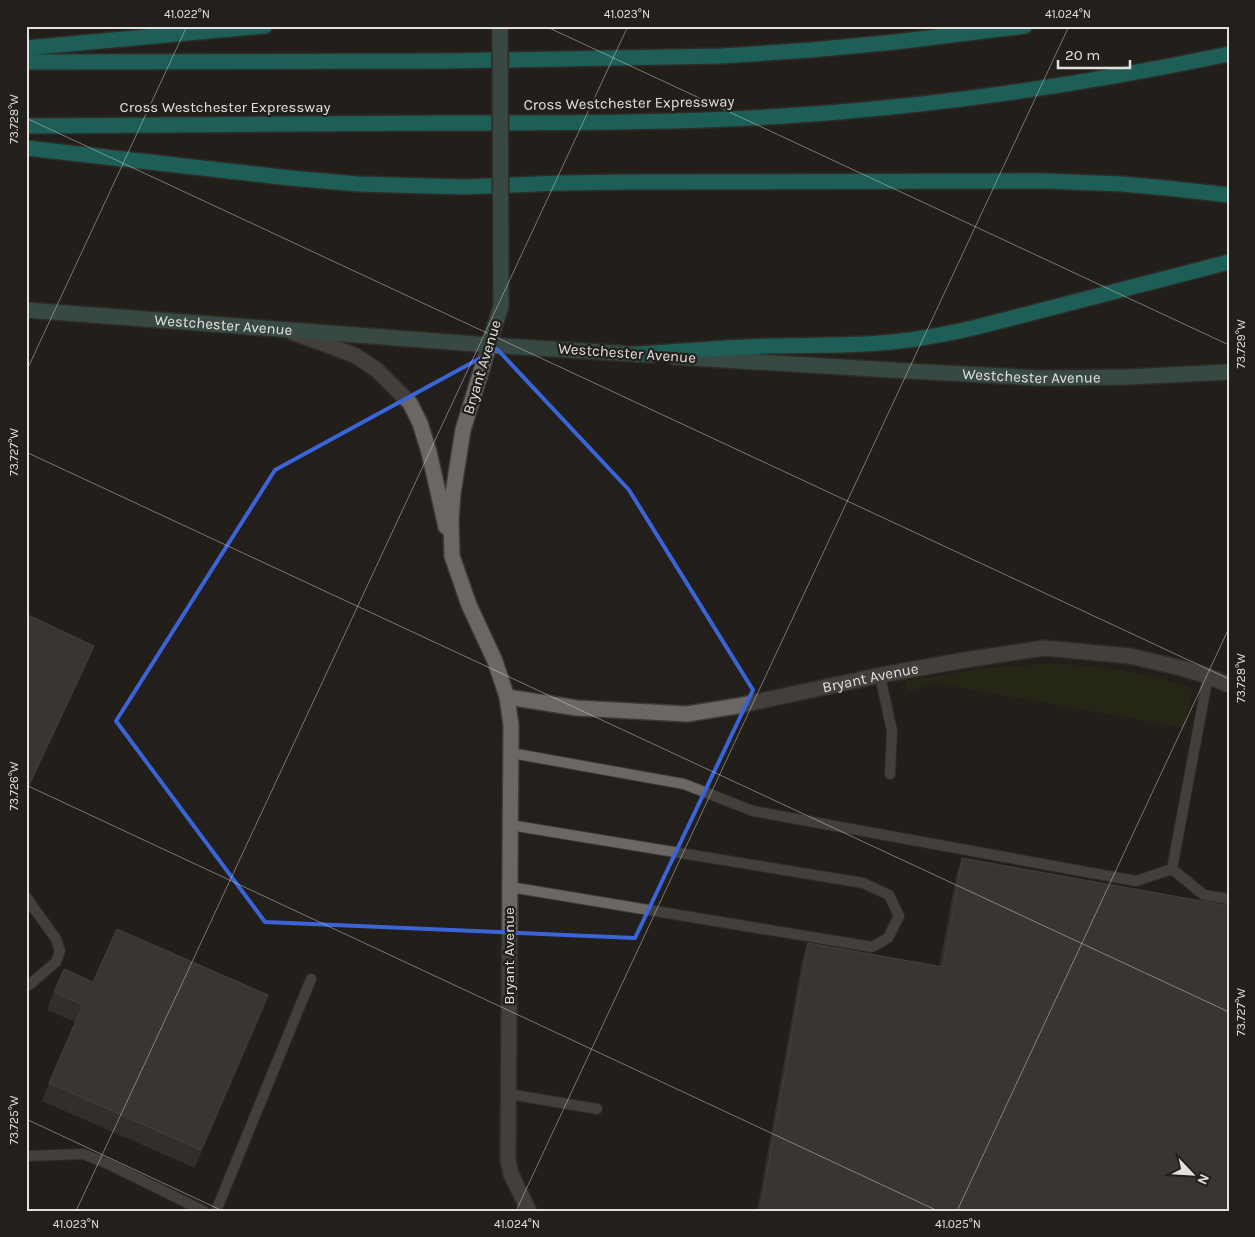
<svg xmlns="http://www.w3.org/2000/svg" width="1255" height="1237" font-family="Karla,sans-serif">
  <rect width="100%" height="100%" fill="#221f1c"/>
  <path fill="#2a3012" d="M1052 663 1097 667 1153 676 1192 688 1185 728 935 683 907 692 906 681 985 668Z"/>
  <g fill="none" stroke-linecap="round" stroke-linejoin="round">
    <defs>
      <g id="service">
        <path d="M880 676 892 731 890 774"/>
        <path d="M511 753 684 784 753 811 1136 881 1172 869"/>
        <path d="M1172 869 1208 676"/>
        <path d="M1172 869 1204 895 1229 899"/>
        <path d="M510 887 872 947 888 938 899 916 889 895 863 883 510 825"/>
        <path d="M26 897 56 939 60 951 56 962 29 985 26 986"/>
        <path d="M509 1094 597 1109"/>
        <path d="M26 1156 83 1154 106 1163 204 1211"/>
        <path d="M216 1211 311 979"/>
      </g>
      <g id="minor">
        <path d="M294 333 325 344 356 356 377 370 410 403 420 423 429 452 446 527"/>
        <path d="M489 345 463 430 453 493 451 520 452 556 469 605 495 661 507 697 511 725 508 1160 511 1174 529 1211"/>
        <path id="s1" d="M507 697 577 708 687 714 737 706 886 674 965 660 1044 648 1130 656 1181 668 1208 676 1229 685"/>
      </g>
      <g id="secondary">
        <path id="s2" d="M26 310 489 345 651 355"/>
        <path d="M489 345 501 306"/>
        <path id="s3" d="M674 357 908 371 1041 378 1128 377 1229 372"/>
      </g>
      <g id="motorway">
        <path d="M26 48 265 26"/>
        <path d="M26 62 446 61 722 56 811 50 895 42 1025 26"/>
        <path d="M26 126C166 125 305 124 445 123 576 123 708 123 839 112 970 101 1100 81 1229 54"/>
        <path d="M26 148 290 178 358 184 464 187 560 183 627 182 1045 181 1122 184 1166 188 1229 195"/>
        <path d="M639 354C684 351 728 347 772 346 808 345 844 346 879 343 911 341 942 335 973 328L1229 262"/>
      </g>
    </defs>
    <use href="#service" stroke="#3a3936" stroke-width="12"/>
    <use href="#minor" stroke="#3a3936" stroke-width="18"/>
    <use href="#secondary" stroke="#3a3936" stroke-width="18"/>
    <use href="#motorway" stroke="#3a3936" stroke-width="18"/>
    <use href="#service" stroke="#6b6864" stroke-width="10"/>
    <use href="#minor" stroke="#6b6864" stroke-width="15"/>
    <use href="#secondary" stroke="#527c76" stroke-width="15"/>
    <use href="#motorway" stroke="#17ab9f" stroke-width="15"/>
    <defs>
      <path id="secondary-bridge" d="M500 26 501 306"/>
    </defs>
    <use href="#secondary-bridge" stroke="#3a3936" stroke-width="18" stroke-linecap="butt"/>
    <use href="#secondary-bridge" stroke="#527c76" stroke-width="15"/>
  </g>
  <g fill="#44413e">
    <path d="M962 858 1229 1211H757L802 961 808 943 939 967 956 876Z"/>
    <path d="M93 982 262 1013 195 1168 42 1101 49 1083 75 1022 47 1010 54 992Z"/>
  </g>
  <g fill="#2f2c29">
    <path d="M94 646 87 664 26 795V791Z"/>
    <path d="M268 995 262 1013 195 1168 201 1150Z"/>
  </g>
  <g fill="#55524f" stroke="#6b6966">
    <path d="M26 614 94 646 26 791Z"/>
    <path d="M962 858 1229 906V1211H760L808 943 943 967Z"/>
    <path d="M117 929 268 995 201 1150 49 1083 83 1005 54 992 64 969 93 982Z"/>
  </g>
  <path d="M0 0H1255V1237H0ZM497 349 629 490 753 690 635 938 265 922 116 721 275 470Z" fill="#221f1c" fill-opacity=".55" fill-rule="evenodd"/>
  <path fill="none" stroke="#3b64d9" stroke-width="4" stroke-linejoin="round" d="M497 349 629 490 753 690 635 938 265 922 116 721 275 470Z"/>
  <path fill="none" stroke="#e2e1de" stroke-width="1" stroke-opacity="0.45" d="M545 26 1229 345M26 118 1229 679M26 372 187 26M26 452 1229 1012M26 785 938 1211M26 1119 223 1211M76 1211 628 26M516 1211 1069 26M957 1211 1229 628"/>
  <g text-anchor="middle" stroke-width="4.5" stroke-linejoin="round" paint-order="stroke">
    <g font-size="15" fill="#e2e1de" stroke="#221f1c">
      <text transform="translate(629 103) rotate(-1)" y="5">Cross Westchester Expressway</text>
      <text x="225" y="112">Cross Westchester Expressway</text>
      <text dy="5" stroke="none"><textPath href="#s2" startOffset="198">Westchester Avenue</textPath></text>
      <text transform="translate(627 353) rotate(4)" y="5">Westchester Avenue</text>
      <text transform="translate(482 367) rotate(-73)" y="5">Bryant Avenue</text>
      <text dy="5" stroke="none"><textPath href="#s3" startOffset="358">Westchester Avenue</textPath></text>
      <text dy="5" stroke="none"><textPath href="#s1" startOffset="368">Bryant Avenue</textPath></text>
      <text transform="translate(509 956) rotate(-90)" y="5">Bryant Avenue</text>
    </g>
  </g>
  <rect width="1255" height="1237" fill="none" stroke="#221f1c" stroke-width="55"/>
  <g transform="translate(1192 1174) rotate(115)" stroke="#221f1c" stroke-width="4" paint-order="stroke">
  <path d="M0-4L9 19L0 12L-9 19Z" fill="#e2e1de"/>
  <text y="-8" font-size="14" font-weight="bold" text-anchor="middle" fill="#e2e1de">N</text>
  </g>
  <path d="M1058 60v8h72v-8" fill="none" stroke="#e2e1de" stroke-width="2.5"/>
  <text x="1065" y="60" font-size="15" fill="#e2e1de" stroke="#221f1c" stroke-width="4" paint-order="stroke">20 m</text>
  <rect x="28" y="28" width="1200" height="1182" fill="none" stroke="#e2e1de" stroke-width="2"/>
  <g font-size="12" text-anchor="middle" fill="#e2e1de">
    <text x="187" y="18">41.022°N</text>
    <text x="627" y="18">41.023°N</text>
    <text x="1068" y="18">41.024°N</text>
    <text transform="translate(14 119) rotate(-90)" y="4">73.728°W</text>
    <text transform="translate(1241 344) rotate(-90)" y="4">73.729°W</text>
    <text transform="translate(14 452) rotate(-90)" y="4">73.727°W</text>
    <text transform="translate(1241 678) rotate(-90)" y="4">73.728°W</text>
    <text transform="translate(14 786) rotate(-90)" y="4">73.726°W</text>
    <text transform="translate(1241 1012) rotate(-90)" y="4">73.727°W</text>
    <text transform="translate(14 1120) rotate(-90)" y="4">73.725°W</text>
    <text x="76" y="1228">41.023°N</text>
    <text x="517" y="1228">41.024°N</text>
    <text x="958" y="1228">41.025°N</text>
  </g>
</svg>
